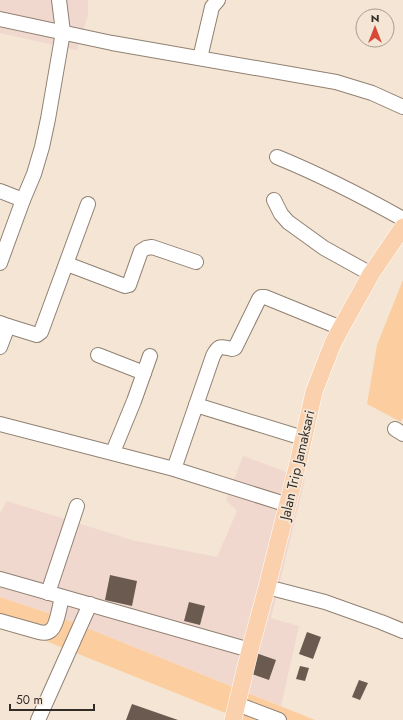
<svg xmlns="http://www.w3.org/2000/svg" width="403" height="720" font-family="Jost,sans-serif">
  <rect width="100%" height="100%" fill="#f5e5d5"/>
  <g fill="#f1d8cf">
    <path d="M0 0H88V15L77 50 0 33Z"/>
    <path d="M243 456 305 479 271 618 299 626 281 706 57 616 0 597V513L7 501 132 540 217 557 237 511 226 500Z"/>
  </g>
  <g fill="#fcce9f">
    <path d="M403 280V418L401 422 367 404 377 345Z"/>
    <path d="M0 597 57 616 315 720H243L41 639 0 625Z"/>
  </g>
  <g fill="#6b5a50">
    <path d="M110 575 137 581 132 606 105 600Z"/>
    <path d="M189 602 205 606 200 625 184 621Z"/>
    <path d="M307 632 321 637 313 659 299 654Z"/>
    <path d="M256 653 276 660 269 680 249 673Z"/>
    <path d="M300 666 309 668 305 681 296 679Z"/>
    <path d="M359 680 368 683 360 700 352 697Z"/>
    <path d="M132 704 178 720H126Z"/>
  </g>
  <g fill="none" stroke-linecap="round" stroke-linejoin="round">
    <defs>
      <g id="minor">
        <path d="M0 19 112 43 336 82 372 93 403 107"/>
        <path d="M200 58 212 7 218 0"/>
        <path d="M277 157C321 175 362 196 403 219"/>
        <path d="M0 191 23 200 34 174 42 147 48 119 63 32 59 0"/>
        <path d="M274 200 281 214 288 222 324 248 371 274"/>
        <path d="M0 263 23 200"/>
        <path d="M67 264 125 286 129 285 141 251 146 248 152 247 196 262"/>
        <path d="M0 323 8 326 0 347"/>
        <path d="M8 326 37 335 41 332 88 204"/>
        <path d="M98 355 144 373"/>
        <path d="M196 405 303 438"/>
        <path d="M0 424 174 469 288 505"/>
        <path d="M395 429 403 434"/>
        <path d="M113 452 134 401 150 356"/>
        <path d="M174 469 213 356C219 344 221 347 232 349L235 348 259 299 261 297H265L341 328"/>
        <path d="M0 579 250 650"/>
        <path d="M267 587 325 602 381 622 403 631"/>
        <path d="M48 593 77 506"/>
        <path d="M0 621 39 632C43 633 48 633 51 630 57 626 60 604 62 597"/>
        <path d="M237 704 279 720"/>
        <path d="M38 720 90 604"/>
      </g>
      <path id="major" d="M233 720 250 650 267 587 298 463 314 392 333 343 341 328 371 274 403 227"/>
    </defs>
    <use href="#minor" stroke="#908172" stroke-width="16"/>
    <use href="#major" stroke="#fff" stroke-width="18"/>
    <use href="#minor" stroke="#fff" stroke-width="14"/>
    <use href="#major" stroke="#fad1ac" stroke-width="17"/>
  </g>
  <g text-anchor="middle" stroke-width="4" stroke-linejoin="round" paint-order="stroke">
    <g font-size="14" fill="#322c26" stroke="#f5e5d5">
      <text transform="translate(297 465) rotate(-77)" y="5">Jalan Trip Jamaksari</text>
    </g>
  </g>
  <g transform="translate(375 28)"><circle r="19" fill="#f5e5d5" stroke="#a79b8f"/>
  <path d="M0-3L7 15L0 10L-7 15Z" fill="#d64937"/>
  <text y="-6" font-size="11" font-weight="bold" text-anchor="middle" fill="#322c26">N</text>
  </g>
  <path d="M10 704v6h84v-6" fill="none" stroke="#322c26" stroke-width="2"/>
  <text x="16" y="704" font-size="12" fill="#322c26" stroke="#f5e5d5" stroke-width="3" paint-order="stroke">50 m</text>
</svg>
